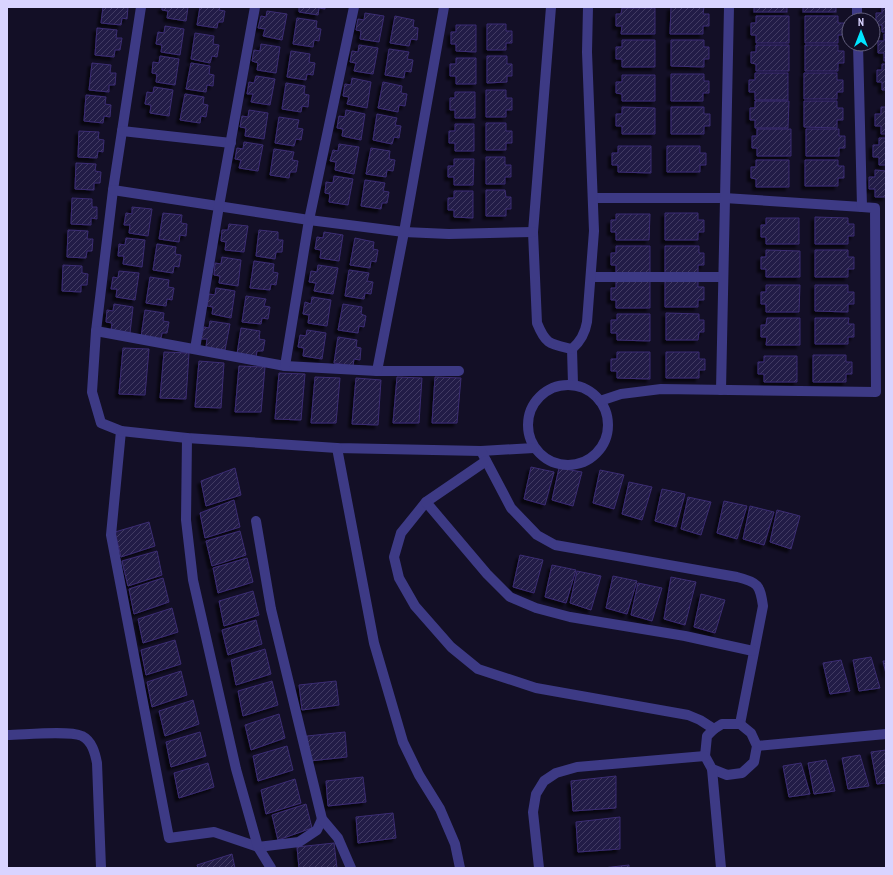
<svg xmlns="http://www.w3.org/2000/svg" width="893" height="875" font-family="'PT Sans Narrow',sans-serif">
  <defs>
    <pattern id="building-hatch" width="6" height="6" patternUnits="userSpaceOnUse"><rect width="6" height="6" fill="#241b47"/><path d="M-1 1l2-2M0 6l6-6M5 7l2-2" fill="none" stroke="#433b63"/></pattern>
    <filter id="shadow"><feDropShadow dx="-3.5" dy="3.5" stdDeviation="1" flood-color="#0009"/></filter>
  </defs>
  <rect width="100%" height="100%" fill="#130f26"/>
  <g fill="url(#building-hatch)" stroke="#3b2d73" filter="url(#shadow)">
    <path d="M103 7H128L127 19 122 18 121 25 101 23Z"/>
    <path d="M162 7H188L186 21 167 18 168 11 162 10Z"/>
    <path d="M200 7H220L219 10 225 11 223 22H218L217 28 197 25Z"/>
    <path d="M299 7H325V9L319 8 318 15 299 12Z"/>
    <path d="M671 7H704L703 14H709V26H703V34H670Z"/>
    <rect x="754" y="7" width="33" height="5"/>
    <rect x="803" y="7" width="33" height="5"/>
    <path d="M882 7H886V32H882V25H876V13H882Z"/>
    <path d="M622 8H655V34H621L622 26H616V14H621Z"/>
    <path d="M267 11 287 14 282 40 263 36 265 29 258 28 261 16 266 17Z"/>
    <path d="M365 13 384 16 379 42 360 39 361 31 356 30 358 19 364 20Z"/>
    <path d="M395 16 414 20 413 27 418 28 417 40 411 39 409 46 390 43Z"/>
    <path d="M756 16H789V43H756V35H751V23H756Z"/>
    <path d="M805 16H838V23H844V35H838V43H805Z"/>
    <path d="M297 18 317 21 316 28 321 29 319 41 314 40 313 47 293 44Z"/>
    <path d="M487 24H506V31H512V43H506V50H487Z"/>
    <path d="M456 25H476V52L456 51V44H451V32H456Z"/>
    <path d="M165 26 184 29 180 55 161 52 162 45 156 44 158 32 164 33Z"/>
    <path d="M97 28 117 30 116 38H122L120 50H115L114 57 95 55Z"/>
    <path d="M195 33 214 36 213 44 219 45 217 57 212 56 210 63 191 59Z"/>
    <path d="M884 34H886V61H884V53H878V41H884Z"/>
    <path d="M622 40H655V67H622V59H616V47H622Z"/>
    <path d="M671 40H704V47H709V59H704V67L671 66Z"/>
    <path d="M261 44 280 47 276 73 257 70 258 63 252 61 254 50 260 51Z"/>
    <path d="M359 45 378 48 373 74 354 71 356 63 350 62 352 51 358 52Z"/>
    <path d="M756 45H789V71H756V64L751 63V52H756Z"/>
    <path d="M805 45H838V51H844V63H838V71H805Z"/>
    <path d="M389 49 409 52 407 59 413 60 411 72 405 71 404 78 385 75Z"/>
    <path d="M291 51 310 54 309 62 315 63 313 75 307 74 306 80 287 77Z"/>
    <path d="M160 56 179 59 175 85 156 82 157 74 152 73 153 62 159 63Z"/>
    <path d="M487 56H507V64H512V76H507V82L487 83Z"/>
    <path d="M456 58H476V84H456V76H450V64H456Z"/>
    <path d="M92 63 111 65 110 73H116L115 85H109V92L89 90Z"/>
    <path d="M191 63 210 66 209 74 214 75 213 86 207 85 206 92 186 89Z"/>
    <path d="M882 64H886V90H882V82H877V70H882Z"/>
    <path d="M755 73H788V100H755V92H749V80H755Z"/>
    <path d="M804 73H837V80H843V92H837V99H804Z"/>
    <path d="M671 74H704V81H709V93H703V101H671Z"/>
    <path d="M622 75H655V101H622V94L616 93V82H622Z"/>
    <path d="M256 76 275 79 270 105 251 102 253 94H247L249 82 254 83Z"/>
    <path d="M352 78 371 82 367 108 347 104 349 97 343 96 345 84 351 85Z"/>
    <path d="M383 82 402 86 401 93 407 94 405 106 399 105 398 112 378 108Z"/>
    <path d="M286 83 305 86 304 94 309 95 308 107 302 106 301 112 282 109Z"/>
    <path d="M154 87 173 90 169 116 150 113 151 105 145 104 147 92 153 93Z"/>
    <path d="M486 90H506V98H512V110H506V117H486Z"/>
    <path d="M455 92H475V118H455V110H450V98H455Z"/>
    <path d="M185 94 204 97 203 104 208 105 206 117 201 116 200 123 180 120Z"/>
    <path d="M86 95 106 97 105 104 111 105 110 117 104 116 103 123 84 121Z"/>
    <path d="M755 101H789L788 128H755V120H750V108H755Z"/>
    <path d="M804 101H837V108H843V120H837V128L804 127Z"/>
    <path d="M622 107 655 108V134H622V126H616V114H622Z"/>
    <path d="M671 107H704V114H710V126H704V134H671Z"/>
    <path d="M881 107H886V134H881V126H875V114H881Z"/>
    <path d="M249 110 268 113 264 139 245 136 246 128 240 127 242 116 248 117Z"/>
    <path d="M346 110 365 114 361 140 342 136 343 129 337 128 339 116 345 117Z"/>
    <path d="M377 114 397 118 395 125 401 126 399 138 394 137 392 144 373 140Z"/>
    <path d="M279 117 299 120 297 128 303 129 301 140 296 139 294 146 275 143Z"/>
    <path d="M486 123H506V131H512V143H506V150H486Z"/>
    <path d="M455 124H474V151H455V143H449V131H455Z"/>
    <path d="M757 129H791V156H757V148H752V136H757Z"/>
    <path d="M806 129H839V136H845V148H839V156H806Z"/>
    <path d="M79 131 99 132 98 139 104 140 103 152 98 151 97 158 78 157Z"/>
    <path d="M879 138H886V165H879V157H873V145H879Z"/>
    <path d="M244 142 263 145 258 171 239 168 241 160 235 159 237 148 243 149Z"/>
    <path d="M339 144 359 147 354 174 335 170 336 162 330 161 333 150 338 151Z"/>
    <path d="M618 146H651V173L618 172V165H612V153H618Z"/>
    <path d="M667 146H700V153H706V165H700V172H667Z"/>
    <path d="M371 148 390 151 389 159 395 160 393 171 387 170 386 177 366 174Z"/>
    <path d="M274 149 294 152 292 160 298 161 296 172H290L289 178 270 175Z"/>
    <path d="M486 157H505V165H511V177H505V184H486Z"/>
    <path d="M454 159H474L473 185H454V177H448V166H454Z"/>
    <path d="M756 160H789V187H756V179L751 178V167H756Z"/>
    <path d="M805 160H838V166H844V178H838V186H805Z"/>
    <path d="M76 163 96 164 95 171 101 172 100 183H94V190L75 189Z"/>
    <path d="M875 170 886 171V197H875V189H869V177H875Z"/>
    <path d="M334 176 353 179 348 205 329 202 330 194 325 193 326 182 333 183Z"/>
    <path d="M365 180 385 183 383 191 389 192 387 203H382L381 209 361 206Z"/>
    <path d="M486 190H505L506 197H511V209H506V216H486Z"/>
    <path d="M454 191H473V218L454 217V210H448V198H454Z"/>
    <path d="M72 198 92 199V207H97V219L91 218V225L71 224Z"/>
    <path d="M132 207 152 209 148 236 129 233 130 225H124L126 213 132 214Z"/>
    <path d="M163 213 182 215 181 223 187 224 186 236 180 235 179 242 159 239Z"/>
    <path d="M665 213H698V220H704V232H698V240H665Z"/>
    <path d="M616 214H650L649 240H616V232H611V220H616Z"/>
    <path d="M815 217 848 218V224H854V236H848V244H815Z"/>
    <path d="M766 218H799V244H766V237H761V225H766Z"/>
    <path d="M229 224 248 226 244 252 225 250 226 242 221 241 222 230H228Z"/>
    <path d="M68 230 88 231 87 239H93L92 251H87L86 258 67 257Z"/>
    <path d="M259 230 278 232V240H283L282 252H276L275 259 256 256Z"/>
    <path d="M324 232 343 235 339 261 320 258 321 250 315 249 317 237 323 238Z"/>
    <path d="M126 238 145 240 142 267 123 264 124 256H118L119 244 125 245Z"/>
    <path d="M355 238 374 242 373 249 378 250 376 262 371 261 370 268 350 265Z"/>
    <path d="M157 244 176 247 175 254 181 255 179 267 174 266 173 273 153 270Z"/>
    <path d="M616 246H650V273H616V265H611V253H616Z"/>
    <path d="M665 246H699V253H704V265H698V273H665Z"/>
    <path d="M766 250 800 251V277H766V269H761V257H766Z"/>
    <path d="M815 250H848V257H854V269H848V277H815Z"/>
    <path d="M222 257 241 260 238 286 219 283 220 276 214 275 215 263 221 264Z"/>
    <path d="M254 261 274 264 273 272 278 273 276 285 271 284 270 290 250 288Z"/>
    <path d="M63 265 82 266V273L88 274 87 285H81V292L62 291Z"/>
    <path d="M318 265 338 268 333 294 314 291 316 283 309 282 311 271 317 272Z"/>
    <path d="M349 270 369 273 367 281 373 282 371 294 365 293 364 299 345 296Z"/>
    <path d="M119 271 139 273 135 300 116 297 117 289H111L113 277 118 278Z"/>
    <path d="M150 277 169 280 168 287 174 288 172 300 167 299 166 306 146 303Z"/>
    <path d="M616 281H650V308H616V300H611V288H616Z"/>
    <path d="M665 281H698V287H704V300H698V307H665Z"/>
    <path d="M766 285H800L799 312H766V304H761V292H766Z"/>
    <path d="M815 285H848V292H854V304H848V312L815 311Z"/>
    <path d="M216 288 235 291 231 318 212 314 213 307 207 306 209 294 215 295Z"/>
    <path d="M246 296 266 299 264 306 270 307 268 319 262 318 261 324 242 322Z"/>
    <path d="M312 297 331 300 327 326 308 323 309 315 303 314 305 302 311 304Z"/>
    <path d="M114 304 133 307 130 333 111 331 112 323 106 322 107 310 113 311Z"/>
    <path d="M343 304 362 307 361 314 366 316 364 327 359 326 358 333 338 330Z"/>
    <path d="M145 310 164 313 163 321 169 322 167 333H162L161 339 141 337Z"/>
    <path d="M666 313 699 314V320H704V332H699L698 340H666Z"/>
    <path d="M617 314H650V341L617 340V333H611V320H617Z"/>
    <path d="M767 318H800V345H766L767 337H761V325H766Z"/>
    <path d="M815 318H849L848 324H854V337H848V344H815Z"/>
    <path d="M210 321 230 324 225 350 206 347 207 339H201L204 327 209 328Z"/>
    <path d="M241 328 260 331 259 339 265 340 263 351H257L256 357 237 354Z"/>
    <path d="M307 330 326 333 322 359 303 356 304 348 298 347 300 335 306 336Z"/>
    <path d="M338 337 357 340 356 347 361 348 360 360 354 359 353 366 334 363Z"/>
    <path d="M123 348 149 349 145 395 119 394Z"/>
    <path d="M164 352 189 353 186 399 160 398Z"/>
    <path d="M617 352H650V379L617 378V371H611V359H617Z"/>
    <path d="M666 352H699V359H705V370H699V378H666Z"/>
    <path d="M813 355H846V362H852V374H846V382H813Z"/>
    <path d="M764 356H797V382H764V374H758V362H764Z"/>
    <path d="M199 361 224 363 221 408 195 407Z"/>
    <path d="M239 366 265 367 261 412H235Z"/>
    <path d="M279 373 305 374 301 420 275 419Z"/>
    <path d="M315 377 340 378 336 423H311Z"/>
    <path d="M397 377 422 378 419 423H393Z"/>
    <path d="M435 377 461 378 457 423H432Z"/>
    <path d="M356 378 381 380 378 425 352 424Z"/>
    <path d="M531 467 554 472 545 505 524 499Z"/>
    <path d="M235 468 241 495 206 506 201 481Z"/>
    <path d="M559 468 582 472 573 506 552 500Z"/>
    <path d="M600 470 624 475 614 509 593 503Z"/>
    <path d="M629 482 652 487 642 520 622 514Z"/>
    <path d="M662 489 685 494 676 527 655 521Z"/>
    <path d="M688 497 711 502 701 535 681 529Z"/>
    <path d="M234 500 240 527 205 538 200 513Z"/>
    <path d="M724 501 747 506 737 539 717 533Z"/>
    <path d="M750 506 774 512 764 545 743 539Z"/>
    <path d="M777 510 800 516 791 549 770 542Z"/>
    <path d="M149 522 155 546 121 557 115 532Z"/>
    <path d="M240 531 246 555 212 566 206 541Z"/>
    <path d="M157 551 162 575 128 586 122 561Z"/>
    <path d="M520 555 543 560 534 593 513 587Z"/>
    <path d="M247 558 253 582 218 593 213 568Z"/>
    <path d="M552 565 576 570 566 603 545 597Z"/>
    <path d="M577 571 601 576 591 610 570 603Z"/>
    <path d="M613 576 637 581 627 614 606 608Z"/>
    <path d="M671 577 696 582 685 625 664 619Z"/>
    <path d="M163 578 169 602 134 614 129 589Z"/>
    <path d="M638 583 662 588 652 621 631 615Z"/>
    <path d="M253 591 259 615 224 626 219 601Z"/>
    <path d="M701 594 725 600 715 633 694 627Z"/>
    <path d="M172 608 178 632 143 643 138 619Z"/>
    <path d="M256 620 262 644 228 655 222 630Z"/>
    <path d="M175 640 181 664 146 675 141 650Z"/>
    <path d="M265 649 271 674 236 685 231 660Z"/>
    <path d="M871 657 880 688 859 691 853 660Z"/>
    <path d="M841 660 850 691 830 694 823 663Z"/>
    <path d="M883 661H886V674Z"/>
    <path d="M181 671 187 695 152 707 147 682Z"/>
    <path d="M272 681 278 705 243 716 238 691Z"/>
    <path d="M336 681 339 705 302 710 299 685Z"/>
    <path d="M193 700 199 724 165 736 159 711Z"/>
    <path d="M279 714 285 738 251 750 245 725Z"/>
    <path d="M200 732 206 756 171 767 166 742Z"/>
    <path d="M345 732 347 757 310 761 307 736Z"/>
    <path d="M287 746 293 770 258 781 253 756Z"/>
    <path d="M886 750V783L877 784 871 752Z"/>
    <path d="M860 755 869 786 848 789 842 758Z"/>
    <path d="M826 760 835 791 814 794 808 763Z"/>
    <path d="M208 763 214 787 179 798 174 773Z"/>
    <path d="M801 763 810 794 789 797 783 766Z"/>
    <path d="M616 776V808L573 811 571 781Z"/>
    <path d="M363 777 366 802 328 806 326 781Z"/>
    <path d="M295 779 301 803 266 814 261 790Z"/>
    <path d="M306 804 312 828 278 840 272 815Z"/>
    <path d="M393 813 396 838 358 843 356 817Z"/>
    <path d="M620 817V849L578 852 576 822Z"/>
    <path d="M334 843 337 868H299L297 847Z"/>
    <path d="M232 854 235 868H198L197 865Z"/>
    <path d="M629 865V868H603Z"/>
  </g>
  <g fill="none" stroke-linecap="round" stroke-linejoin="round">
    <g stroke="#3d3a85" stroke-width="10">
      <path d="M141 7 113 190 96 331 285 366 377 371H459"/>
      <path d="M551 7 533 232 537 323C546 345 550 344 572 349L573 384"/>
      <path d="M857 7V20"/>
      <path d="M122 131 231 143"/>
      <path d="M113 190 309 220 404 232 449 234 533 232"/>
      <path d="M593 198H724L862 207"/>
      <path d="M591 277H723"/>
      <path d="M96 331 92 392 101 423 121 431 111 535 169 838 214 832 258 847 299 842 317 830 322 819"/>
      <path d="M195 349 219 206 255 7"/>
      <path d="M572 349C580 342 585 334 587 322L594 231 587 52 588 7"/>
      <path d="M285 366 309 220 354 7"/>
      <path d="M377 371 404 232 444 7"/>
      <circle cx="568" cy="425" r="40"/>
      <path d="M721 390 729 7"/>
      <path d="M600 401 621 394 661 389 876 392 875 208 862 207 858 44"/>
      <path d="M121 431 187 438 337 448 481 451 534 448"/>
      <path d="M187 438 186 520 193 580 236 769 258 847 271 868"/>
      <path d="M337 448 374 643 403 742 419 775 440 809 455 844 460 868"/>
      <path d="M481 451 511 508 537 535 555 545 737 577C758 582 760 585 763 606L740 724"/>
      <path d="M486 461 426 502 401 533 394 557 399 578 415 606 451 647 478 669 536 688 688 715 700 720 714 729"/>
      <path d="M426 502 487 574 510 597 536 608 570 617 685 636 753 651"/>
      <path d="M256 521 271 609 322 819 338 838 351 868"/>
      <path d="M722 724H740L751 733 757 746 754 762 742 773 727 775 712 769 705 756 707 736 714 729Z"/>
      <path d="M7 735C23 735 68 730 82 736 92 741 95 753 97 763L101 868"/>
      <path d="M757 746 886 734"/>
      <path d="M712 769 721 868"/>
      <path d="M539 868 533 812 536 794 544 781 556 773 577 767 705 756"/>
    </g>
  </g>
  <rect width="893" height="875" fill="none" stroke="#d9d4ff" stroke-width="16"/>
  <g transform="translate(861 32)"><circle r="19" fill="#130f26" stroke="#625e7d"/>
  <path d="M0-3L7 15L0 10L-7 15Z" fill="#00e5ff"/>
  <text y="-6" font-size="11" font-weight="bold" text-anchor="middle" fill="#d9d4ff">N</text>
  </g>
</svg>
